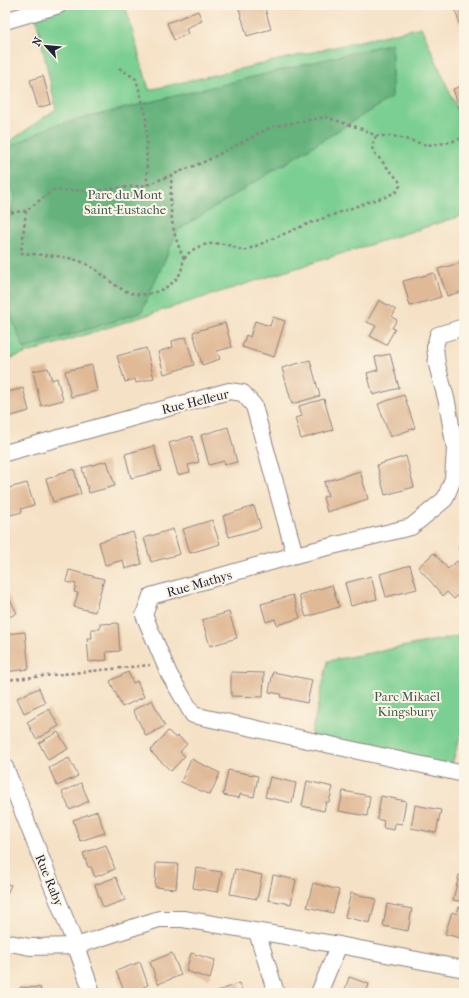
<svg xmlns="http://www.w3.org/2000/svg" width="469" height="998" font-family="'IM FELL French Canon',serif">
  <rect width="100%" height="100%" fill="#fcf5e5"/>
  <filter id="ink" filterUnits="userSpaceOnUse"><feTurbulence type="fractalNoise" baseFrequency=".025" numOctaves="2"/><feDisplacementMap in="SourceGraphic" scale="8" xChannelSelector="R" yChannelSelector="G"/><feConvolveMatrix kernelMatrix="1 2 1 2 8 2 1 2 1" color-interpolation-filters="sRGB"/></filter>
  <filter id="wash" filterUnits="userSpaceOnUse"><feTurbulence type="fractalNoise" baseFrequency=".012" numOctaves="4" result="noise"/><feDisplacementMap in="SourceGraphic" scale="16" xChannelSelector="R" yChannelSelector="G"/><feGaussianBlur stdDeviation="0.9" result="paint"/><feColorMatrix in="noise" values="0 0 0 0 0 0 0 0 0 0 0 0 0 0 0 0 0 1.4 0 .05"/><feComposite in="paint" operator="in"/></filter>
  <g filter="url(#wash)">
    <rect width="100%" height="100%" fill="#f5e1c5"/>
    <g fill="#7ccf92" stroke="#4f7866">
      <path d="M59 5H125L149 90 421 27 464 124V215L5 360V145L56 109 35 12Z"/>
      <path d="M464 635V723L450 771 310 740 328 661Z"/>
    </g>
    <path fill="#65b27c" stroke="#446a5c" d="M392 43V97L178 230 141 313 24 349 5 302V237L15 194 5 182V149L52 126Z"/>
    <g id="blocks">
      <g fill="#e0ba97">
        <path d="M238 5H264L271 29 247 36Z"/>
        <path d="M454 5H464V21L459 23Z"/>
        <path d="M198 11 202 21 186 28 188 34 174 40 167 23Z"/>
        <path d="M43 76 51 104 38 108 30 80Z"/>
        <path d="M5 82 11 86 5 96Z"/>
        <path d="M464 85V116L462 117 453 89Z"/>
        <path d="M464 262V291L447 296 438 269Z"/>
        <path d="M434 273 441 297 410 306 403 281Z"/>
        <path d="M379 300 396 310 392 317 397 320 392 328 395 329 386 345 370 336 376 326 367 322Z"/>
        <path d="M273 317 285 321 274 357 242 347 246 335 250 337 255 321 270 326Z"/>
        <path d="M225 323 232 347 217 351 220 359 202 365 193 332Z"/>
        <path d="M186 337 194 365 164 374 158 352 173 347 172 341Z"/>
        <path d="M146 348 154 378 136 383 135 379 125 382 117 356Z"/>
        <path d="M390 354 399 388 373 395 367 373 378 370 375 357Z"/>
        <path d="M310 360 320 396 292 404 282 368Z"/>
        <path d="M92 365 97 391 71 397 65 371Z"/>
        <path d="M48 368 52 380 57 378 63 400 41 406 33 371Z"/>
        <path d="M23 388 29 411 8 417 5 404V393Z"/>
        <path d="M404 395 415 428 390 437 378 404Z"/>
        <path d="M324 399 333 430 301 439 295 418 302 416 299 406Z"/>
        <path d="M228 427 237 462 225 465 224 461 209 465 201 435Z"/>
        <path d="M192 436 199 462 188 465 190 472 178 475 169 443Z"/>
        <path d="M154 446 161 471 131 478 125 454Z"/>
        <path d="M406 456 414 487 385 495 377 465Z"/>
        <path d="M107 461 115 486 89 493 82 468Z"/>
        <path d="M74 469 81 494 53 502 46 479 57 476V474Z"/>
        <path d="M360 471 368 499 327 512 323 497 328 496 324 482Z"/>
        <path d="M27 483 34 505 21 509 22 512 7 516 5 511V489Z"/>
        <path d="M254 506 261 528 229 537 223 516Z"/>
        <path d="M212 520 220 544 190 553 183 529Z"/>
        <path d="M173 529 180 554 151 562 144 538Z"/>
        <path d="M133 532 142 564 125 569 123 560 105 565 99 542Z"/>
        <path d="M464 541V554L458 549Z"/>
        <path d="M434 553 448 569 457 561 464 569V590L454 599 447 592 443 596 418 567Z"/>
        <path d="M410 565 417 589 386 597 380 574Z"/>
        <path d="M69 570 104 579 95 612 74 607 78 593 74 592 76 584 66 582Z"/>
        <path d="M371 576 377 599 351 606 345 583Z"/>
        <path d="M332 585 339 607 306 617 299 595Z"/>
        <path d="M5 590 17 613 5 619Z"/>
        <path d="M293 595 300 618 277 625 275 619 266 622 261 604Z"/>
        <path d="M229 612 237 638 210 646 202 620Z"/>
        <path d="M118 623 120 651 106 652 107 660 89 662 87 638H92L91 629H100V624Z"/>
        <path d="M25 632 29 669 5 672V634Z"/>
        <path d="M128 672 133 683 137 681 144 697 122 707 110 681Z"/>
        <path d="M231 672 264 673 263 697 231 696Z"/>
        <path d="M273 672 312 680 307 703 280 697 281 694 269 692Z"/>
        <path d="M39 688 45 703 24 713 17 698Z"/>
        <path d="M152 700 165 726 146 736 133 710Z"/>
        <path d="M49 709 59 726 36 739 27 722Z"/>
        <path d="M168 731 176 738 178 736 187 744 180 752 185 756 171 771 150 751Z"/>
        <path d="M58 732 68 749 48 760 39 743Z"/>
        <path d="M69 758 78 776 57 786 49 768Z"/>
        <path d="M191 759 220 773 210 795 181 782Z"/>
        <path d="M228 770 258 776 254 797 240 794 239 798 223 795Z"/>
        <path d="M270 777 296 783 292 803 265 797Z"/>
        <path d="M307 781 333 787 329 802H326L324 811 302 806Z"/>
        <path d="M81 783 89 801 70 810 62 792Z"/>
        <path d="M343 791 370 796 367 816 339 811Z"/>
        <path d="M381 796 406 801 402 824 395 823 394 830 383 828 384 821 377 819Z"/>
        <path d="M415 805 441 810 436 833 411 828Z"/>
        <path d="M97 811 105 833 80 841 73 820Z"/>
        <path d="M106 845 115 869 95 877 91 867H88L83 853Z"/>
        <path d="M156 863 178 864 176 889 155 887Z"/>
        <path d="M196 868 222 872 218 892 193 888Z"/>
        <path d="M235 869 262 875 257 899 230 894Z"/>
        <path d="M273 875 296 880 291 904 268 900Z"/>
        <path d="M459 875 464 876V902L453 900Z"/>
        <path d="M116 877 125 900 103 908 95 885Z"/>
        <path d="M5 883 11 885 5 898Z"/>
        <path d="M313 883 339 890 333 913 307 907Z"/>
        <path d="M351 893 376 899 370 923 345 917Z"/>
        <path d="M387 904 412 909 408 931 383 926Z"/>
        <path d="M459 907 464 908V939L445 934 452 912 457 914Z"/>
        <path d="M172 953 181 975 158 984 150 962Z"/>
        <path d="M191 953 215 960 210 979 186 971Z"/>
        <path d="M140 962 148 985 141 988 143 993H125L116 971Z"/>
        <path d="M349 977 369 984 366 993H344Z"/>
        <path d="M239 983 243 993H216V992Z"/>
        <path d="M20 987 41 988 40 993H20Z"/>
      </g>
    </g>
  </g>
  <g filter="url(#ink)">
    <use href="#blocks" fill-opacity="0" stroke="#8c8280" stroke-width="1"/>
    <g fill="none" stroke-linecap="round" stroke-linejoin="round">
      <defs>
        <g id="minor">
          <path d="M5 21 59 5"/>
          <path d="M464 327 438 335 435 347 437 365 447 402 455 449 453 479 445 499 411 527 295 555 151 596 144 615 169 674 193 715 464 774"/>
          <path d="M5 453 229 391 243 393 254 406 295 555"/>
          <path d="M5 767 76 946 92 993"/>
          <path d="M257 932 276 993"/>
          <path d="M5 942 30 947 76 946 159 919H183L339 945 464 969"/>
          <path d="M319 993 339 945"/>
        </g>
      </defs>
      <use href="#minor" stroke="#8c8280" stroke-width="18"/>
      <g stroke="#8c8280" stroke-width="2.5" stroke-dasharray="3 3" stroke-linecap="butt">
        <path d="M119 68 136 79 146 115 147 185"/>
        <path d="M172 174C169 207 170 229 184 259"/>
        <path d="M26 211 21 253C39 255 66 255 82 262 107 272 120 301 152 293 164 290 175 283 181 272 182 268 182 264 184 260 190 246 210 242 224 244 230 245 238 249 244 251L305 225 368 202 385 197 396 192 400 186 399 181 373 151 372 146 376 136"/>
        <path d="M5 213 26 211 53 190 91 191 147 185 206 161 271 127 326 117 365 130 376 136H393L427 145 446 143 464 138"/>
        <path d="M5 680 150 665"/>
      </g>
      <use href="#minor" stroke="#fff" stroke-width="16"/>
    </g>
  </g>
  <g text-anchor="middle" stroke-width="4" stroke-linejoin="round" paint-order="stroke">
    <g font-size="13" fill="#3d5655" stroke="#fcf5e5">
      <text x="125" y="199">Parc du Mont<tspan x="125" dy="15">Saint-Eustache</tspan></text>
      <text x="407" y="701">Parc Mikaël<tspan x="407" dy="15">Kingsbury</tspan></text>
    </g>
    <g font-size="13" fill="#22223b" stroke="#fcf5e5">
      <text transform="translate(195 401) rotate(-14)" y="5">Rue Helleur</text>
      <text transform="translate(199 583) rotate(-16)" y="5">Rue Mathys</text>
      <text transform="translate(50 880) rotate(68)" y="5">Rue Raby</text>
    </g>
  </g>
  <rect width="469" height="998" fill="none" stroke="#fcf5e5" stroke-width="20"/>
  <g transform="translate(46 46) rotate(297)" stroke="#fcf5e5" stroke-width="3" paint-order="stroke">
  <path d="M0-3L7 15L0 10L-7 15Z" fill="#22223b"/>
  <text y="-6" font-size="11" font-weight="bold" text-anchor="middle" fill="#22223b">N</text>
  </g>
</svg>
